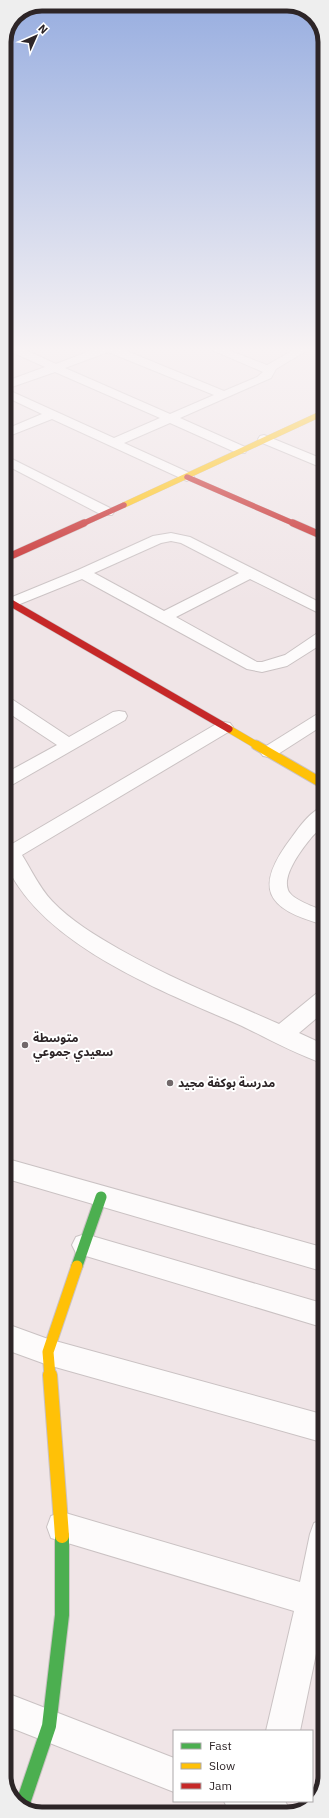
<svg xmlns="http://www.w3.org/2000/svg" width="329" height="1818" font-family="'IBM Plex Sans','Noto Sans Arabic',sans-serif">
  <rect width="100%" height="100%" fill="#f0e5e7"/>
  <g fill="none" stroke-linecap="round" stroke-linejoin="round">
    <defs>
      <g id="street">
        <path d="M4 347H19L56 364 100 347H117L224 391 257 377 263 372 205 347H220L267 365 299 347H313L276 369 271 378 180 418 245 447 247 450 245 453H237L170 423 124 443 192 474 194 477 187 481 52 419 4 438V430L42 414 4 396V382L45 367 5 349ZM108 352 214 395 170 414 65 368ZM55 372 160 418 114 438 6 389Z"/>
        <path d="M264 435 325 460V469L260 442 258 439 260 436Z"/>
        <path d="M4 455 112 509 114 512 112 515H102L4 464Z"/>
        <path d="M171 533 190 537 325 605V616L250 579 176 617 257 662H262L285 655 319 632 325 630V642L287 666 262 672 247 669 82 579 15 606 10 608 4 605 5 600 78 570 153 536ZM171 541 181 543 239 573 164 611 94 573 161 543Z"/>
        <path d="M4 697 10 698 69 737 113 712 119 711 125 712 127 716 125 720 10 786 4 788V774L57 745 4 710Z"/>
        <path d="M325 712V724L275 756 269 757 263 756 260 752 263 748 319 713Z"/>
        <path d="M224 722 230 723 233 727 230 731 22 855C32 871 39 887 52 901 71 921 95 935 119 949 170 978 225 1000 279 1024L317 993 325 991V1011L299 1033 325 1045V1064C296 1054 269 1039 242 1026 165 992 36 944 4 859 3 854 4 846 4 841L12 844 218 723Z"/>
        <path d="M325 806C325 811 326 817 325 821 323 827 315 833 311 838 302 849 282 875 288 890 291 899 316 908 325 911V925C265 909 253 888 292 837 300 826 311 810 325 806Z"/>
        <path d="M4 1158 325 1248V1272L4 1178Z"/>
        <path d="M85 1234 325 1304V1328L76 1253 72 1245 76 1237Z"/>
        <path d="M4 1323 48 1339 325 1415V1443L48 1365 4 1349Z"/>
        <path d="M62 1512 300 1582 310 1534 314 1523 325 1519V1621L323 1620 300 1731H266L294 1611 51 1538 47 1527 51 1516Z"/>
        <path d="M4 1692 174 1758V1792L4 1725Z"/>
        <path d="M224 1801H285L292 1814H230Z"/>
      </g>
      <path id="fast-far1" d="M77 1266 101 1197"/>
      <path id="fast" d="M22 1806 49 1726 62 1615V1536"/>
      <path id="slow-far4" d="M124 505 325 412"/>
      <path id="slow-far3" d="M229 729 258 746"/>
      <path id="slow-far2" d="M256 745 325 785"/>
      <path id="slow-far1" d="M50 1376 48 1352 77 1266"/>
      <path id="slow" d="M50 1375 62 1536"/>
      <g id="jam-far1">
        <path d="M187 477 295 524"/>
        <path d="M82 524 124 505"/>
      </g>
      <g id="jam">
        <path d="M293 523 325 537"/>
        <path d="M4 559 84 523"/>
        <path d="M4 599 229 729"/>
      </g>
    </defs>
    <use href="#street" stroke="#cac2c3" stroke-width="2"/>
    <use href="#fast-far1" stroke="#cac2c3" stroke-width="13"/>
    <use href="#fast" stroke="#cac2c3" stroke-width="16"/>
    <use href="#slow-far4" stroke="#cac2c3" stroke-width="6"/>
    <use href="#slow-far3" stroke="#cac2c3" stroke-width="8"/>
    <use href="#slow-far2" stroke="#cac2c3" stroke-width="11"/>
    <use href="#slow-far1" stroke="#cac2c3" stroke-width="13"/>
    <use href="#slow" stroke="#cac2c3" stroke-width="16"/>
    <use href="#jam-far1" stroke="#cac2c3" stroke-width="6"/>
    <use href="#jam" stroke="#cac2c3" stroke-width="8"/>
    <use href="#street" fill="#fdfbfb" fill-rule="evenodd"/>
    <use href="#fast-far1" stroke="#4caf50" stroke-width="11"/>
    <use href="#fast" stroke="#4caf50" stroke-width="14"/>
    <use href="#slow-far4" stroke="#ffc107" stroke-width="5.5"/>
    <use href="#slow-far3" stroke="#ffc107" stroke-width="7"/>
    <use href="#slow-far2" stroke="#ffc107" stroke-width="9"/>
    <use href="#slow-far1" stroke="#ffc107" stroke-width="11"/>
    <use href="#slow" stroke="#ffc107" stroke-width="14"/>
    <use href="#jam-far1" stroke="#c62828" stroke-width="5.5"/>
    <use href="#jam" stroke="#c62828" stroke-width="7"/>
  </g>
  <linearGradient id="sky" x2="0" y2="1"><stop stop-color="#98aee0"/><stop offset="0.58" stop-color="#f8f3f4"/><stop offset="1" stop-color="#f8f3f4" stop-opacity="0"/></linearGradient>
  <rect width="329" height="602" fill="url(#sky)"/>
  <g fill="#71686a" stroke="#fff" stroke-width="1.5">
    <circle cx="25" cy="1045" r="4"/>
    <circle cx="170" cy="1083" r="4"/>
  </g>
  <g text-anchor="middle" stroke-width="4" stroke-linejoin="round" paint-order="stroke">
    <g font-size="12" font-weight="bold" fill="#2d2527" stroke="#fff" text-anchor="start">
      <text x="33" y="1042">متوسطة<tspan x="33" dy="14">سعيدي جموعي</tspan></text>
      <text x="178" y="1087">مدرسة بوكفة مجيد</text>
    </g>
  </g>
  <path d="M0 0H329V1818H0ZM42 11H287A31 31 0 0 1 318 42V1776A31 31 0 0 1 287 1807H42A31 31 0 0 1 11 1776V42A31 31 0 0 1 42 11Z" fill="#eee" fill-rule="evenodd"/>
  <path fill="none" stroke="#2d2527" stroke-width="5" d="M42 11H287A31 31 0 0 1 318 42V1776A31 31 0 0 1 287 1807H42A31 31 0 0 1 11 1776V42A31 31 0 0 1 42 11Z"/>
  <rect x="173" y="1730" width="140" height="72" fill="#ffffff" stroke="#aba8a9"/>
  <rect x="181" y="1743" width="20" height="6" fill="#4caf50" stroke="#aba8a9"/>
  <text x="209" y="1750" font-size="12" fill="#2d2527">Fast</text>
  <rect x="181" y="1763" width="20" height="6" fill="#ffc107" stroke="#aba8a9"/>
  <text x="209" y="1770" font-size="12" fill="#2d2527">Slow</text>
  <rect x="181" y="1783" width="20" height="6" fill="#c62828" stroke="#aba8a9"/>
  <text x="209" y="1790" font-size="12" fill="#2d2527">Jam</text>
  <g transform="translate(36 36) rotate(45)" stroke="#ffffff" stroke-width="3" paint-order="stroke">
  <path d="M0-3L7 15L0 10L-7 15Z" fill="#2d2527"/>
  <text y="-6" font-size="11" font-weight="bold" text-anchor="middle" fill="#2d2527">N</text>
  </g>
</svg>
